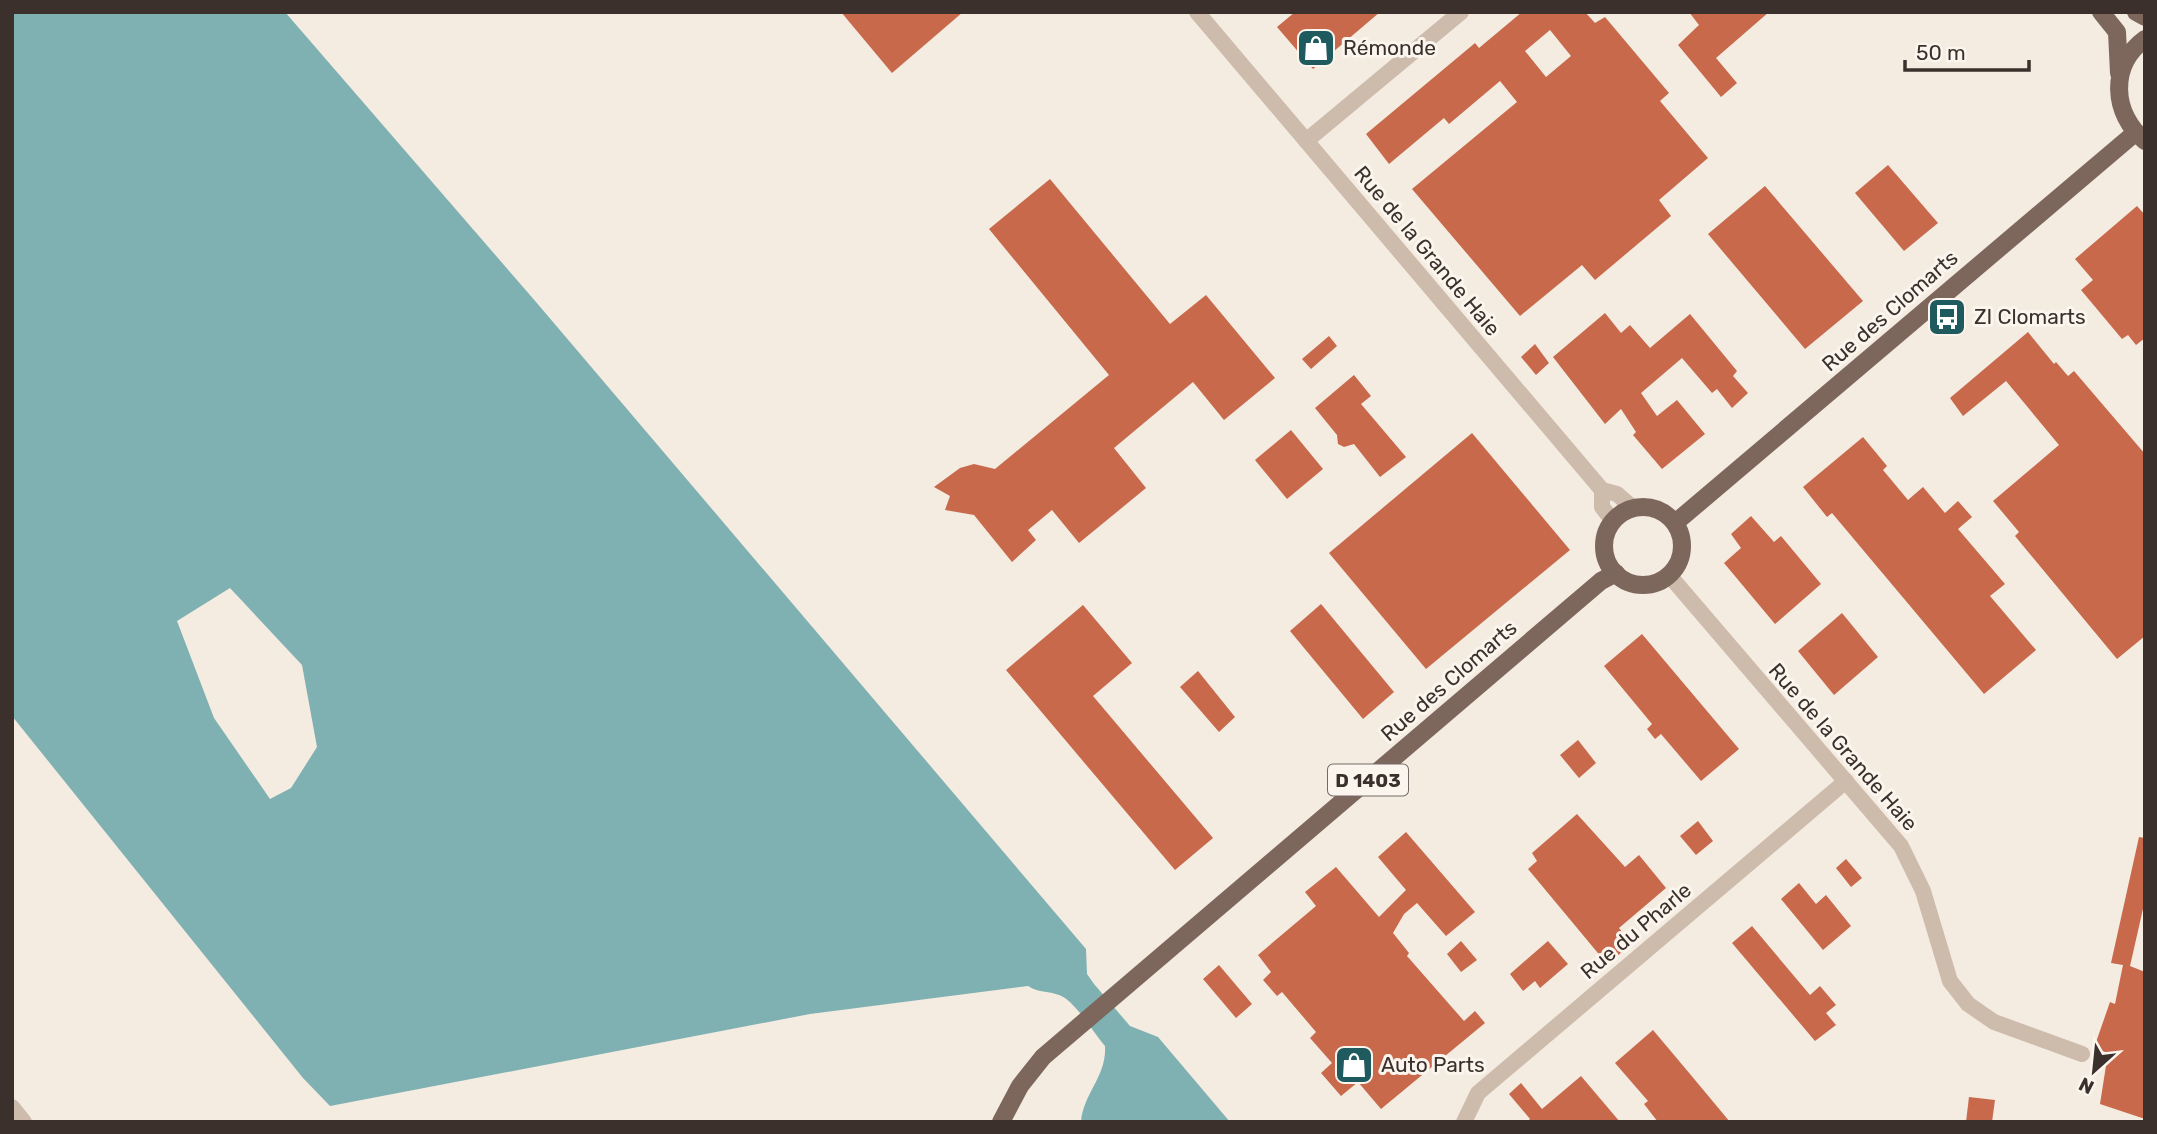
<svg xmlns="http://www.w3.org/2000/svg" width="2157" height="1134" font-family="Rubik,sans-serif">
  <rect width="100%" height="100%" fill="#f4ebe1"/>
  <path fill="#7fb0b2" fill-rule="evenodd" d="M12 12H285L536 302 1086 949 1087 974 1094 984 1130 1026 1158 1037 1230 1122H1081C1083 1094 1107 1076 1105 1046 1093 1032 1080 1009 1065 998 1053 990 1040 994 1028 986L810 1014 330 1106 303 1078 12 716ZM230 588 302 665 317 747 291 788 270 799 214 718 177 621Z"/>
  <g fill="#c8694b" fill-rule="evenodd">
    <path d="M841 12H963L892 73Z"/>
    <path d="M1295 12H1380L1313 69 1277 27Z"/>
    <path d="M1522 12H1585L1595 23 1605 17 1669 93 1660 101 1708 158 1659 200 1671 216 1595 280 1582 265 1520 316 1412 189 1517 102 1500 81 1449 124 1444 118 1389 164 1366 134 1475 43 1479 48ZM1550 30 1571 56 1546 77 1525 51Z"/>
    <path d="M1689 12H1769L1716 58 1737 83 1721 97 1678 45 1699 25Z"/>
    <path d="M1888 165 1938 223 1904 251 1855 193Z"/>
    <path d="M1050 179 1170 324 1206 295 1275 378 1224 420 1193 382 1114 448 1146 488 1079 543 1052 510 1028 530 1036 540 1012 562 974 515 945 510 950 496 934 487 960 468 974 464 995 469 1109 375 989 229Z"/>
    <path d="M1765 186 1863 301 1805 349 1708 234Z"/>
    <path d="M2137 206 2145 215V338L2136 345 2128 335 2122 339 2081 290 2093 280 2075 259Z"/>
    <path d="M1605 313 1621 333 1630 325 1650 348 1690 314 1737 371 1733 376 1748 393 1732 408 1717 389 1712 393 1682 358 1641 393 1657 416 1677 400 1705 434 1662 469 1633 435 1636 432 1621 409 1605 424 1553 357Z"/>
    <path d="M2028 332 2054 364 2056 362 2068 376 2074 371 2145 454V636L2117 659 2015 536 2019 532 1993 501 2059 445 2006 381 1963 416 1950 398Z"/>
    <path d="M1329 336 1337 346 1311 369 1302 359Z"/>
    <path d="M1535 344 1549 363 1536 375 1521 357Z"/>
    <path d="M1354 375 1371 396 1361 404 1406 457 1380 477 1354 444 1344 447 1338 444 1337 435 1315 408Z"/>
    <path d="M1291 430 1323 469 1287 499 1255 460Z"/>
    <path d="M1472 433 1570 550 1426 669 1329 553Z"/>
    <path d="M1863 437 1887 466 1883 470 1908 500 1923 487 1945 513 1958 501 1972 517 1958 529 2005 584 1990 596 2036 650 1984 694 1832 513 1827 517 1803 487Z"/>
    <path d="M1751 516 1774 542 1781 536 1821 584 1775 624 1724 563 1741 548 1731 534Z"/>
    <path d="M1321 604 1394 692 1363 719 1290 631Z"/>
    <path d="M1083 605 1132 663 1093 696 1213 838 1175 870 1006 670Z"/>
    <path d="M1842 613 1878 657 1834 695 1798 651Z"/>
    <path d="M1642 634 1739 749 1701 781 1661 734 1655 739 1647 729 1652 724 1604 666Z"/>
    <path d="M1198 671 1235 717 1219 732 1180 687Z"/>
    <path d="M1578 740 1596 763 1579 778 1560 755Z"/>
    <path d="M1577 814 1625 867 1639 855 1666 888 1619 928 1632 944 1607 964 1528 869 1537 861 1532 853Z"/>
    <path d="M1698 821 1713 841 1696 855 1680 836Z"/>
    <path d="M1406 832 1475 912 1446 936 1417 903 1404 914 1393 933 1409 953 1407 956 1464 1021 1475 1011 1485 1023 1381 1109 1358 1082 1341 1096 1321 1073 1332 1063 1310 1038 1316 1032 1282 992 1277 996 1263 980 1271 972 1258 955 1316 906 1305 892 1336 867 1379 917 1406 890 1378 857Z"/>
    <path d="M2139 837 2145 838V900L2130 966 2145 972V1119L2100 1104 2108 1053 2094 1048 2110 1002 2115 1004 2123 965 2111 963Z"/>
    <path d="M1846 859 1862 878 1851 887 1836 868Z"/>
    <path d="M1799 883 1816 904 1826 895 1851 926 1823 950 1781 899Z"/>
    <path d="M1752 926 1810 995 1820 986 1836 1005 1826 1013 1836 1025 1815 1041 1732 943Z"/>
    <path d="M1461 941 1477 960 1461 972 1447 954Z"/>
    <path d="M1548 941 1568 964 1540 988 1535 981 1523 991 1510 974Z"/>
    <path d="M1219 965 1252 1004 1236 1018 1203 979Z"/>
    <path d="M1653 1030 1690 1074 1730 1122H1658L1644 1104 1648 1101 1615 1063Z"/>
    <path d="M1581 1076 1620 1122H1527L1530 1119 1509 1094 1521 1083 1542 1109Z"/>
    <path d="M1969 1097 1995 1100 1992 1122H1966Z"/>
  </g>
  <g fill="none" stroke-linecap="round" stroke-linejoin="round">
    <g stroke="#cdbbac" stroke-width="16">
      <path d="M1197 12 1602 490 1617 494 1633 508"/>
      <path d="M1306 141 1461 12"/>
      <path d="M1602 490V507L1613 521"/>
      <path d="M1669 575 1901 846 1923 891 1950 981 1968 1004 1994 1022 2082 1054"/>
      <path d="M12 1107 24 1122"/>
      <path d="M1464 1122 1478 1093 1846 781"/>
    </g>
    <g stroke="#7d675c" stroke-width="18">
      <path d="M2101 12 2117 32 2119 73"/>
      <path d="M2136 12 2145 17"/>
      <path d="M2145 39C2109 65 2112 114 2145 141"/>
      <circle cx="1643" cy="546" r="39"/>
      <path d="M1675 523 2135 133"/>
      <path d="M1001 1122 1020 1086 1043 1057 1601 581 1616 573"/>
    </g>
  </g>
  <defs>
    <symbol id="shop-square" viewBox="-11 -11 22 22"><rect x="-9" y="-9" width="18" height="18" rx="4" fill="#1f5a5e" stroke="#fbf5ee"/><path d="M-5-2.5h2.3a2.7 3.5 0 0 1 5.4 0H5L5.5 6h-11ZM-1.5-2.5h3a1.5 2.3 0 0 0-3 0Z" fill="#fff"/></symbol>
    <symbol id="bus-square" viewBox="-11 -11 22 22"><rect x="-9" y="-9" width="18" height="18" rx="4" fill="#1f5a5e" stroke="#fbf5ee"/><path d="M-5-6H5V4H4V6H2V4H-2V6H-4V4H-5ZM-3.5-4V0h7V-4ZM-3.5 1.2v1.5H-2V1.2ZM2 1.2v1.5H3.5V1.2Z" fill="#fff"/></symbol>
  </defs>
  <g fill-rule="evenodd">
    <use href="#shop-square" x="1294" y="26" width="44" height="44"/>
    <use href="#bus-square" x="1925" y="295" width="44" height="44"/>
    <use href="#shop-square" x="1332" y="1043" width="44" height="44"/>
  </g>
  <g text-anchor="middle" stroke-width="6" stroke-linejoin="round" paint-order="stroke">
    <rect fill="#fbf5ee" stroke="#756b66" stroke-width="2" x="1328" y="764.5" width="80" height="31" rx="5"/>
    <g font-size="19" font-weight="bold" fill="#3b302b">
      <text x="1368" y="787">D 1403</text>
    </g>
    <g font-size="21" fill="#3b302b" stroke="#fbf5ee" text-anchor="start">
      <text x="1343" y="55">Rémonde</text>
      <text x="1974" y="324">ZI Clomarts</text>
      <text x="1381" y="1072">Auto Parts</text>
    </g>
    <g font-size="21" fill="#3b302b" stroke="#fbf5ee">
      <text transform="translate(1427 251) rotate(50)" y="7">Rue de la Grande Haie</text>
      <text transform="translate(1890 311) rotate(-41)" y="7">Rue des Clomarts</text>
      <text transform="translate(1449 681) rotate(-41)" y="7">Rue des Clomarts</text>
      <text transform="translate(1843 747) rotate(49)" y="7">Rue de la Grande Haie</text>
      <text transform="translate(1636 931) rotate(-40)" y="7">Rue du Pharle</text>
    </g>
  </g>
  <rect width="2157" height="1134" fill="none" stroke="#3b302b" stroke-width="28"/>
  <g transform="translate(2094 1071) rotate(207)" stroke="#fbf5ee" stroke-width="5" paint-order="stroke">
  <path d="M0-5L12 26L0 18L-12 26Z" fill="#3b302b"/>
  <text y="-10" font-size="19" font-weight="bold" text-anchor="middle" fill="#3b302b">N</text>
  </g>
  <path d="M1905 60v10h124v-10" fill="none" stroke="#3b302b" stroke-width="3.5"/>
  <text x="1916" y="60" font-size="21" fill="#3b302b" stroke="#fbf5ee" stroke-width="5" paint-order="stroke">50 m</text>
</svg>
